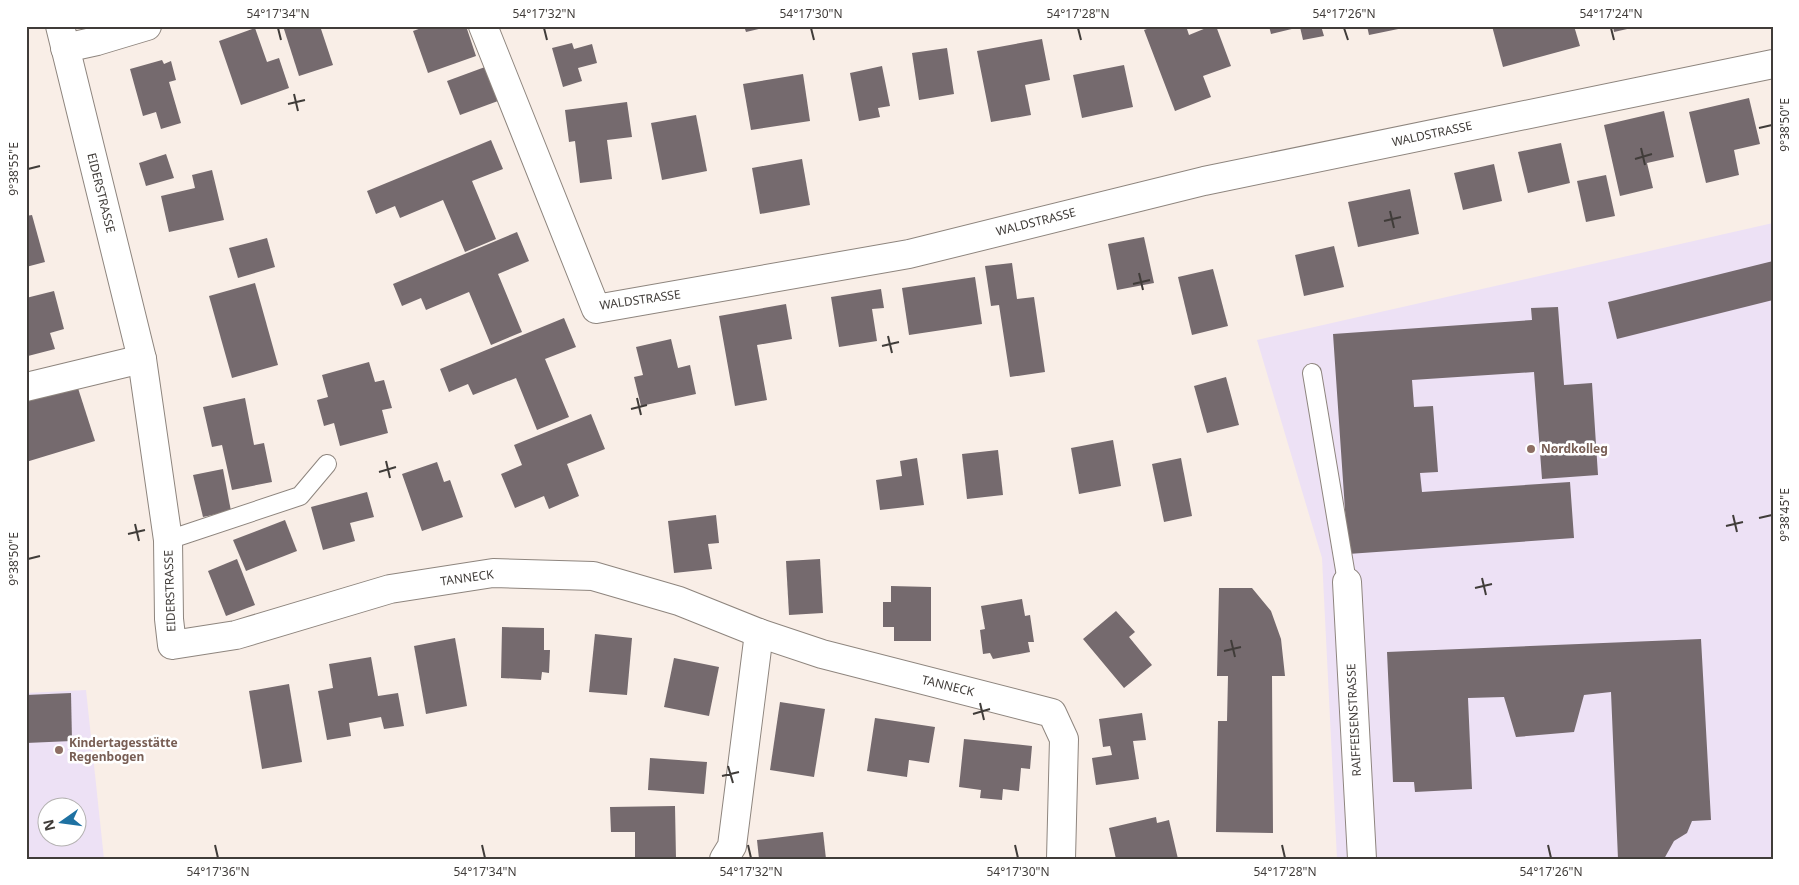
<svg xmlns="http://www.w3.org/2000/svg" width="1799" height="885" font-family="'Noto Sans',sans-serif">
  <rect width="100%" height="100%" fill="#f9eee7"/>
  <g fill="#ede1f5" fill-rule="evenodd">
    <path d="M1773 223V859H1337L1322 558 1257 340Z"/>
    <path d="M86 690 104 859H26V693ZM48 808H78V838H48Z"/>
  </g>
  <g fill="#756a6e">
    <path d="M283 26H320L333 65 299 76Z"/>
    <path d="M427 26H466L476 56 428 73 413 31Z"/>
    <path d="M744 26H767V27L746 32Z"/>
    <path d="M1155 26H1186L1189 35 1211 26H1216L1231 66 1203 76 1211 97 1175 111 1144 30Z"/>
    <path d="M1269 26H1321L1324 36 1303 40 1300 27 1271 34Z"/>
    <path d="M1367 26H1407L1408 27 1369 35Z"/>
    <path d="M1492 26H1574L1580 46 1503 67Z"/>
    <path d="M1613 26H1636V27L1614 32Z"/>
    <path d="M255 28 267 62 279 58 289 88 241 105 219 41Z"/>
    <path d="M1042 39 1050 80 1025 85 1031 115 991 122 977 51Z"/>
    <path d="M572 43 574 49 592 44 597 63 578 68 582 81 563 87 552 48Z"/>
    <path d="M947 48 954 94 919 100 912 53Z"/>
    <path d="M162 60 164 64 171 61 176 80 169 82 181 123 161 129 156 112 143 116 130 69Z"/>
    <path d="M1124 65 1133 107 1082 118 1073 75Z"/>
    <path d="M882 66 890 106 878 108 880 117 859 121 850 73Z"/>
    <path d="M485 67 498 101 460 115 447 81Z"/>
    <path d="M803 74 810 121 751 130 743 84Z"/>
    <path d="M1749 98 1760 144 1734 150 1739 175 1706 183 1689 112Z"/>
    <path d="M627 102 632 137 607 140 612 179 580 183 575 141 569 142 565 110Z"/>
    <path d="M1664 111 1674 157 1647 163 1653 188 1620 196 1604 125Z"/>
    <path d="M696 115 707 171 662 180 651 123Z"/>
    <path d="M491 140 503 169 472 181 496 239 465 252 443 200 400 218 395 206 376 214 367 191Z"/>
    <path d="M1561 143 1570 183 1528 193 1518 152Z"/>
    <path d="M166 154 174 178 146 186 139 163Z"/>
    <path d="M802 159 810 205 760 214 752 168Z"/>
    <path d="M1494 164 1502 201 1463 210 1454 173Z"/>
    <path d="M212 170 224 220 169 232 161 196 195 188 192 175Z"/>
    <path d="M1606 175 1615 216 1586 222 1577 181Z"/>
    <path d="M1410 189 1419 234 1358 247 1348 202Z"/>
    <path d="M32 215 45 262 26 267V216Z"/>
    <path d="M517 232 529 261 498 274 522 332 491 345 469 292 426 310 421 298 402 306 393 284Z"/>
    <path d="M1144 237 1154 283 1117 290 1108 244Z"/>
    <path d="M267 238 275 267 238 278 229 248Z"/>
    <path d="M1334 246 1344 287 1304 296 1295 255Z"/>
    <path d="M1773 261V300L1617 339 1608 302Z"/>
    <path d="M1012 263 1017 299 1034 297 1045 372 1010 377 999 305 991 306 985 266Z"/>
    <path d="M1213 269 1228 326 1192 335 1178 277Z"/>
    <path d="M975 277 982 324 909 335 902 288Z"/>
    <path d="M255 283 278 365 232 378 209 296Z"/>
    <path d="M881 289 884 308 872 309 877 341 839 347 831 297Z"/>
    <path d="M54 291 64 329 50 333 55 349 28 356 26 350V298Z"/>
    <path d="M786 304 792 339 757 345 767 400 735 406 719 316Z"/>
    <path d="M1558 307 1564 385 1592 383 1598 475 1542 479 1534 372 1412 380 1414 407 1433 406 1438 472 1420 473 1422 492 1570 482 1574 538 1348 554 1333 334 1532 320 1531 308Z"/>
    <path d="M564 318 576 347 545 359 569 417 537 430 516 378 473 395 468 384 449 392 440 369Z"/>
    <path d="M671 339 678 368 690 365 696 394 641 406 634 377 643 375 636 347Z"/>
    <path d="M369 362 375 382 384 380 392 408 382 410 388 433 340 446 334 423 324 426 317 400 328 397 322 375Z"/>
    <path d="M1226 377 1239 425 1207 433 1194 386Z"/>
    <path d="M77 385 95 441 26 462V401Z"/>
    <path d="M245 398 254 445 264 443 272 482 232 490 222 445 212 447 203 407Z"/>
    <path d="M591 414 605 449 567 464 579 496 549 509 544 496 515 508 501 474 522 465 514 445Z"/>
    <path d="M1113 440 1121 486 1079 494 1071 448Z"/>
    <path d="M998 450 1003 495 967 499 962 454Z"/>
    <path d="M917 458 924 505 880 510 876 480 902 476 900 461Z"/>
    <path d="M1181 458 1192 516 1164 522 1152 464Z"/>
    <path d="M437 462 444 482 450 480 463 517 422 531 402 474Z"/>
    <path d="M223 469 231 511 203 517 193 475Z"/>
    <path d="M367 492 374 517 350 523 355 541 323 550 311 507Z"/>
    <path d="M716 515 719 543 708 544 712 569 674 573 668 521Z"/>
    <path d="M285 520 297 551 246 571 233 540Z"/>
    <path d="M237 559 255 605 226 616 208 571Z"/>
    <path d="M820 559 823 613 789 615 786 561Z"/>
    <path d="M891 586 931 587V641H894V627H883V602H891Z"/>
    <path d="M1219 588H1252L1271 611 1281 639 1285 676H1272L1273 833 1216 832 1218 721H1227L1228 676H1217Z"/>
    <path d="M1022 599 1025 616 1030 615 1034 642H1028L1030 652 993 659 990 653 983 654 980 630 985 629 981 606Z"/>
    <path d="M1116 611 1135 632 1129 637 1152 665 1124 688 1083 639Z"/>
    <path d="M502 627 544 628V650H550L549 673 542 672 541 680 501 678Z"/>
    <path d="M595 634 632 638 627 695 589 692Z"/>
    <path d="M455 638 467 706 426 714 414 646Z"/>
    <path d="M1701 639 1711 820 1692 821 1687 833 1674 841 1664 859H1618L1611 692 1584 695 1574 732 1516 737 1504 697 1468 698 1472 789 1415 792 1414 782H1393L1387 652Z"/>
    <path d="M371 657 378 696 398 693 404 726 384 729 381 717 349 723 351 736 327 740 318 691 333 688 329 664Z"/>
    <path d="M674 658 719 667 709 716 664 707Z"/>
    <path d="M289 684 302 762 262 769 249 691Z"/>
    <path d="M71 693 72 741 26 743V695Z"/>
    <path d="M780 702 825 709 814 777 770 770Z"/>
    <path d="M1142 713 1146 740 1133 741 1139 779 1096 785 1092 758 1112 755 1110 746 1103 747 1099 719Z"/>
    <path d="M875 718 935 727 929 763 909 760 907 777 867 771Z"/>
    <path d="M964 739 1032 746 1030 769 1021 768 1019 791 1003 789 1002 800 980 798 981 790 959 787Z"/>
    <path d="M650 758 707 762 704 794 648 790Z"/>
    <path d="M675 806 676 859H635V832H611L610 807Z"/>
    <path d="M1156 817 1157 823 1169 820 1178 859H1116L1109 828Z"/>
    <path d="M823 832 826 859H759L757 840Z"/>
  </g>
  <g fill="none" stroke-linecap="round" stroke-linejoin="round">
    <defs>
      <g id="lane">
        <path d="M1312 373 1347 582"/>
        <path d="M168 540 300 496 327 464"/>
      </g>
      <g id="street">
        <path d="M60 26 142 359 168 540 169 619 172 645 236 635 390 589 493 573 593 576 679 601 759 633 822 654 1052 713 1064 739 1061 859"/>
        <path d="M483 26 596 309 909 254 1204 181 1773 64"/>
        <path d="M65 48 97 41 147 26"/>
        <path d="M26 387 142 359"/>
        <path d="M1347 582 1362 859"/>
        <path d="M724 859 732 846 759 633"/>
      </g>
    </defs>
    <use href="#lane" stroke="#8e857e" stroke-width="20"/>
    <use href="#street" stroke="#8e857e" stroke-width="30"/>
    <use href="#lane" stroke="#fff" stroke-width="18"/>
    <use href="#street" stroke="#fff" stroke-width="28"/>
  </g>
  <path fill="none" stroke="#403c39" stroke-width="2" d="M278 28 281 40M544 28 547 40M811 28 814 40M1078 28 1081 40M1344 28 1348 40M1611 28 1614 40M294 94 298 111M288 104 305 100M1759 128 1772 125M1641 148 1645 165M1635 159 1652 154M28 169 40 166M1390 211 1394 228M1384 221 1401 217M1139 273 1143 290M1133 284 1150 280M888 336 892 353M882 346 899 342M637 398 641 415M631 409 647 405M386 461 390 478M379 472 396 467M1733 515 1737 532M1759 518 1772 515M135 524 139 541M1726 526 1743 522M128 534 145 530M28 559 40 556M1482 578 1486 595M1475 588 1492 584M1231 640 1235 657M1224 651 1241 647M980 703 984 720M973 714 990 709M728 766 733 783M722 776 739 772M215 845 218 858M482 845 485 858M748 845 751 858M1015 845 1018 858M1282 845 1285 858M1548 845 1551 858"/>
  <g fill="#8d6e63" stroke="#fff" stroke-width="2">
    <circle cx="1531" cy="449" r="5"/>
    <circle cx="59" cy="750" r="5"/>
  </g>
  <g text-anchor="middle" stroke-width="5" stroke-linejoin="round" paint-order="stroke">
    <g font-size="12" fill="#403c39" stroke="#fff">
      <text transform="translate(1432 134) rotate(-12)" y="4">WALDSTRASSE</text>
      <text transform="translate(101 193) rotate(76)" y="4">EIDERSTRASSE</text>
      <text transform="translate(1036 222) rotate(-14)" y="4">WALDSTRASSE</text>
      <text transform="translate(640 300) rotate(-8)" y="4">WALDSTRASSE</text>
      <text transform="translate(467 578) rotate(-8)" y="4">TANNECK</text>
      <text transform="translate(170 591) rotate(-92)" y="4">EIDERSTRASSE</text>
      <text transform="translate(948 686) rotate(14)" y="4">TANNECK</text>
      <text transform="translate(1354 720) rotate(-93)" y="4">RAIFFEISENSTRASSE</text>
    </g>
    <g font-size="12" font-weight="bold" fill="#785e54" stroke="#fff" text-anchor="start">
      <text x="1541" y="453">Nordkolleg</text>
      <text x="69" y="747">Kindertagesstätte<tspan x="69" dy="14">Regenbogen</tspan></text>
    </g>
  </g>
  <rect width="1799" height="885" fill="none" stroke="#ffffff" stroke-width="55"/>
  <g transform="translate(62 822) rotate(256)"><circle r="24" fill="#ffffff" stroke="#b3b1b0"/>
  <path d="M0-4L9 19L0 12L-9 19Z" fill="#1e71a2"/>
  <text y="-8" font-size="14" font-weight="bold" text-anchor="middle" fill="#403c39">N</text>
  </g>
  <rect x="28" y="28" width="1744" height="830" fill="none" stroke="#403c39" stroke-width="2"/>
  <g font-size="12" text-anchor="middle" fill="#403c39">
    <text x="278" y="18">54°17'34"N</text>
    <text x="544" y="18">54°17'32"N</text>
    <text x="811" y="18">54°17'30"N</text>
    <text x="1078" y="18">54°17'28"N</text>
    <text x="1344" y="18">54°17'26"N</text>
    <text x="1611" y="18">54°17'24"N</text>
    <text transform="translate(1785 125) rotate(-90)" y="4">9°38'50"E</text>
    <text transform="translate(14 169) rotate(-90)" y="4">9°38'55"E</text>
    <text transform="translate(1785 515) rotate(-90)" y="4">9°38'45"E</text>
    <text transform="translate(14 559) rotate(-90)" y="4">9°38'50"E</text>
    <text x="218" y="876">54°17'36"N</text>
    <text x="485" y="876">54°17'34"N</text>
    <text x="751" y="876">54°17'32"N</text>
    <text x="1018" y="876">54°17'30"N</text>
    <text x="1285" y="876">54°17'28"N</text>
    <text x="1551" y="876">54°17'26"N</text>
  </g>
</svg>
